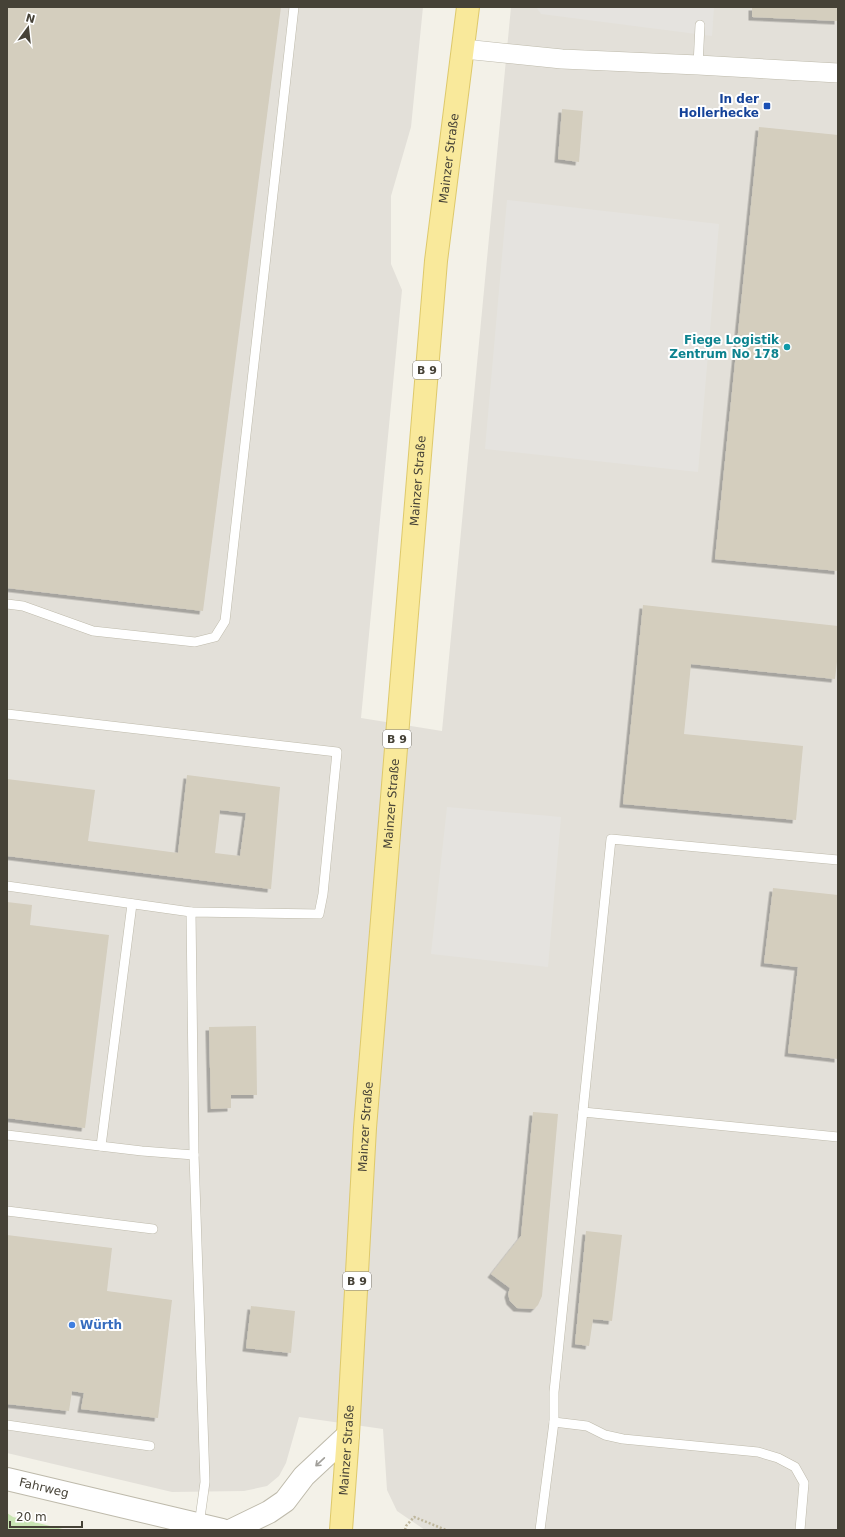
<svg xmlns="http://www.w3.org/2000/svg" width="845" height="1537" font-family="'DejaVu Sans',sans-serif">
  <defs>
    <filter id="shadow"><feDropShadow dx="-3.5" dy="3.5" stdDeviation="0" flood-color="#0004"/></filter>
  </defs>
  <rect width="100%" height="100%" fill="#f3f1e8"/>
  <path fill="#e3e0d9" d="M7 7H423L411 127 391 196V264L402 290 361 718 442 731 511 7H838V1530H425L397 1511 387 1490 383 1429 299 1417 286 1463 279 1476 267 1486 244 1491 172 1492 7 1453Z"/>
  <path fill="#c9e5b3" d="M7 1513 13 1517 67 1530H7Z"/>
  <g fill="#e5e3df">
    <path d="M536 7H714L712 36 541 14Z"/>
    <path d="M507 200 719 224 698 472 485 449Z"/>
    <path d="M447 807 561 817 548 967 431 954Z"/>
  </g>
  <g fill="#d4cebe" fill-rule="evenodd" filter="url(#shadow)">
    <path d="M7 7H281L203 611 7 588Z"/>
    <path d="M752 7H838V21L752 17Z"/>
    <path d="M562 109 583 111 579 162 558 159Z"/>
    <path d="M759 127 838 135V571L715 559Z"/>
    <path d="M643 605 838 626V653L835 679 691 664 684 734 803 746 796 820 623 804Z"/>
    <path d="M187 775 280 787 271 889 7 856V779L95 790 88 841 178 853ZM220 810 246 813 240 856 215 853Z"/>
    <path d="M773 888 838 895V1059L788 1053 798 967 764 963Z"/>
    <path d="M7 902 32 905 30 925 109 935 85 1128 7 1118Z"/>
    <path d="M256 1026 257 1095H231V1108L211 1109 209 1027Z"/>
    <path d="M533 1112 558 1114 542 1296 538 1305 534 1309 517 1308 510 1301 508 1294 510 1288 491 1274 521 1236Z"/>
    <path d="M586 1231 622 1235 612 1321 593 1319 589 1346 575 1344Z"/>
    <path d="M7 1235 112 1248 107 1291 172 1300 158 1418 81 1409 84 1393 72 1391 69 1411 7 1404Z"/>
    <path d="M251 1306 295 1311 291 1353 246 1348Z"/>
  </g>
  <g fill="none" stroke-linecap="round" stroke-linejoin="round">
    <defs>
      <g id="service">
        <path d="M698 65 700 25"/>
        <path d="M7 604 23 606 93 631 195 642 215 637 225 621 294 7"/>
        <path d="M7 714 337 752 323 894 319 914 191 912 194 1155"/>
        <path d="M7 886 191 912"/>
        <path d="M583 1112 838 1137"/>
        <path d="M7 1135 142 1151 194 1155 205 1482 199 1525"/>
        <path d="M101 1146 132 904"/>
        <path d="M7 1211 153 1229"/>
        <path d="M554 1422 587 1426 605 1435 623 1439 758 1452 778 1458 795 1467 804 1483 800 1530"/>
        <path d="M7 1425 150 1446"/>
        <path d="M540 1530 554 1422V1392L611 839 838 860"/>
      </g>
      <path id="minor" d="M464 49 562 59 698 65 838 73"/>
      <g id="tertiary">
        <path id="s1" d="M7 1479 222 1530"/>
        <path d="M232 1530 269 1512 285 1501 304 1476 348 1435"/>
      </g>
      <g id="primary">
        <path id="s2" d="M341 1530 348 1435 365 1128 418 479 436 261 468 7"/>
      </g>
    </defs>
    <use href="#service" stroke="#bebaab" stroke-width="10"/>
    <use href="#minor" stroke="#bebaab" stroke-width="20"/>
    <use href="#tertiary" stroke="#bebaab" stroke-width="24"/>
    <use href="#primary" stroke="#dec96b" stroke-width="24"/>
    <path stroke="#bfb79d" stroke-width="2.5" stroke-dasharray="2 2" stroke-linecap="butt" d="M405 1530 406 1526 414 1517 446 1530"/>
    <use href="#service" stroke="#fff" stroke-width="9"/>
    <use href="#minor" stroke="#fff" stroke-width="19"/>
    <use href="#tertiary" stroke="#fff" stroke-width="22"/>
    <use href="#primary" stroke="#f9e99b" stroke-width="22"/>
  </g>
  <defs><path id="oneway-shaft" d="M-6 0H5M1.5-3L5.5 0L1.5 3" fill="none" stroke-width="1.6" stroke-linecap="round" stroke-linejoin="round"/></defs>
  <use stroke="#a2a09b" href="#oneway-shaft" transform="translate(320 1462) rotate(137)"/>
  <rect fill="#1a4fb4" stroke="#fff" stroke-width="1.5" x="763" y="102" width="8" height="8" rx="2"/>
  <circle fill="#0f9aa8" stroke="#fff" stroke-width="1.5" cx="787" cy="347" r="4"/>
  <circle fill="#3f7fe0" stroke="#fff" stroke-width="1.5" cx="72" cy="1325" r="4"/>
  <g text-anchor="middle" stroke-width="4" stroke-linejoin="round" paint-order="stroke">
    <g fill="#fff" stroke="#7e7b73" stroke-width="1">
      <rect x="413" y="361" width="28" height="18" rx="3"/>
      <rect x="383" y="730" width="28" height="18" rx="3"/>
      <rect x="343" y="1272" width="28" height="18" rx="3"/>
    </g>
    <g font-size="11" font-weight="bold" fill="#464237">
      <text x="427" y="374">B 9</text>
      <text x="397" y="743">B 9</text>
      <text x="357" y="1285">B 9</text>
    </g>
    <g font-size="12" font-weight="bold" fill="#164399" stroke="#fff" text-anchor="end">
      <text x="759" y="103">In der<tspan x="759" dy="14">Hollerhecke</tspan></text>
    </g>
    <g font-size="12" fill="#464237" stroke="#fff">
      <text dy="4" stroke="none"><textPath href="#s2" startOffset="1376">Mainzer Straße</textPath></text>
      <text dy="4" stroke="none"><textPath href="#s2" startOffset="1052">Mainzer Straße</textPath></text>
      <text dy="4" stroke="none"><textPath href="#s2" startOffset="728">Mainzer Straße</textPath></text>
      <text dy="4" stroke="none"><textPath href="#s2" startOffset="404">Mainzer Straße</textPath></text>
      <text dy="4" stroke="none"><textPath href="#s2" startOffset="80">Mainzer Straße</textPath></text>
      <text dy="4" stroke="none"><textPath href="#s1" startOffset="38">Fahrweg</textPath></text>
    </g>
    <g font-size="12" font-weight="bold" fill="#0d838f" stroke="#fff" text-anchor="end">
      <text x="779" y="344">Fiege Logistik<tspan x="779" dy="14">Zentrum No 178</tspan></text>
    </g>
    <g font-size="12" font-weight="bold" fill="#366cbe" stroke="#fff" text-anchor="start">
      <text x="80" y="1329">Würth</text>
    </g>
  </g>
  <rect width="845" height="1537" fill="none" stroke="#464237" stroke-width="16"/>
  <g transform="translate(28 28) rotate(15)" stroke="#ffffff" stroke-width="3" paint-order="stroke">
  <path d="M0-3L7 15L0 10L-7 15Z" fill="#464237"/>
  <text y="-6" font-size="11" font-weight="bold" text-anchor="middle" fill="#464237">N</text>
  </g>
  <path d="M10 1521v6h72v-6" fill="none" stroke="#464237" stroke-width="2"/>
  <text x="16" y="1521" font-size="12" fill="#464237" stroke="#ffffff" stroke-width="3" paint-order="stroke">20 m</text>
</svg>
